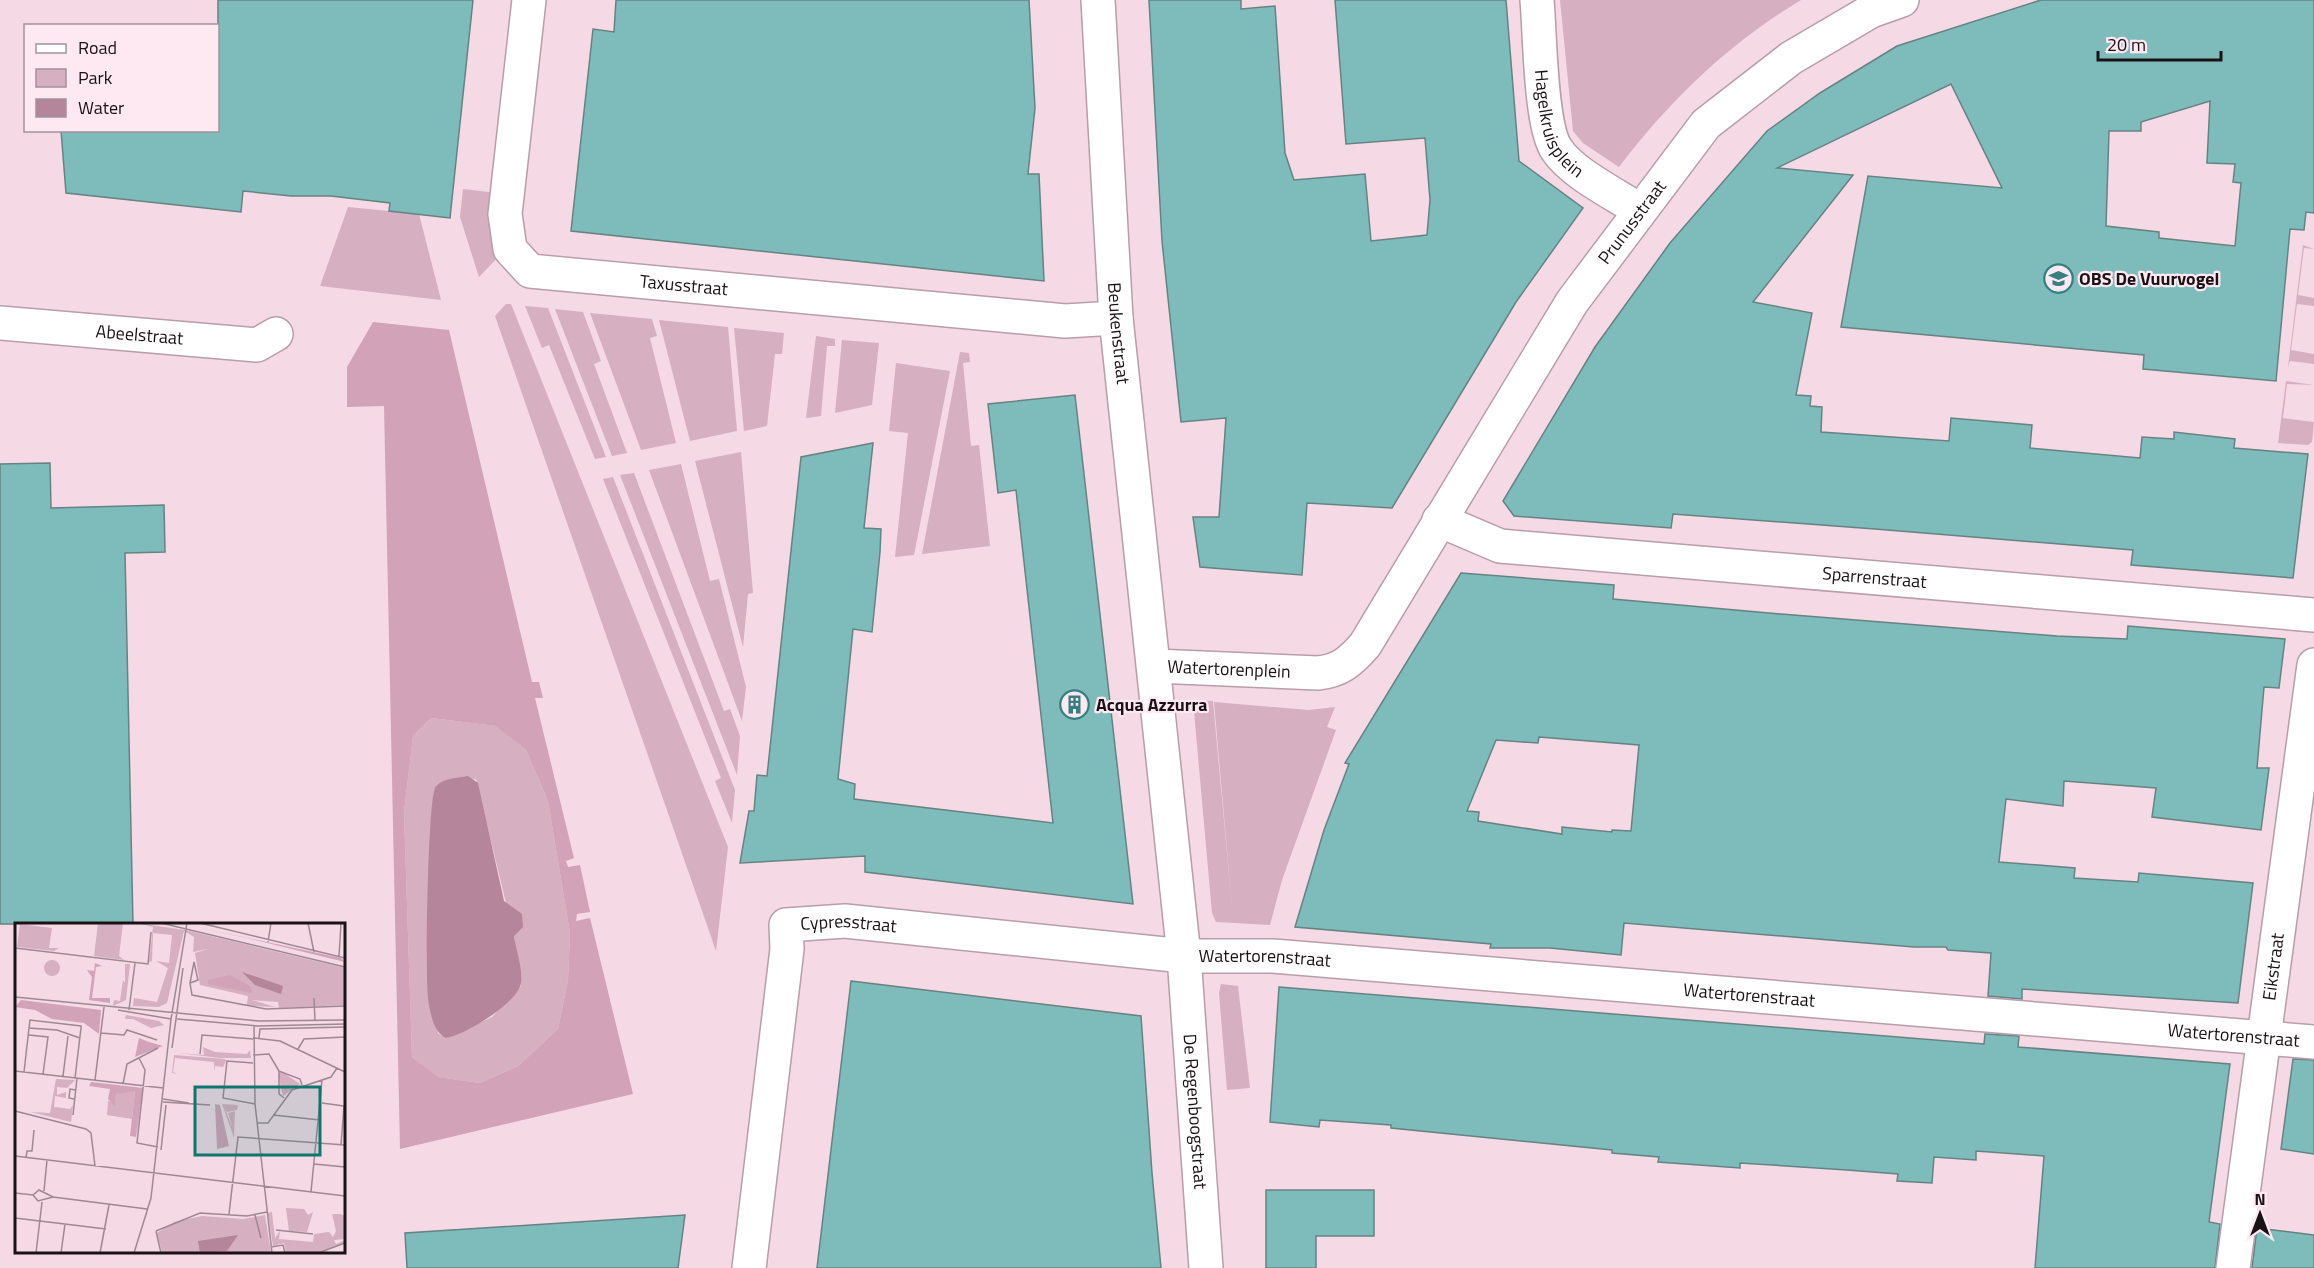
<svg xmlns="http://www.w3.org/2000/svg" width="2314" height="1268" font-family="'Titillium Web',sans-serif">
  <rect width="100%" height="100%" fill="#f5d9e5"/>
  <g fill="#d6afc0" fill-rule="evenodd">
    <path d="M1560 0H1801C1729 43 1670 100 1619 167L1583 143 1573 131Z"/>
    <path d="M463 189 497 193 503 252 479 277 460 217Z"/>
    <path d="M348 207 419 214 441 300 320 286Z"/>
    <path d="M2303 245 2314 249 2304 248 2298 295 2314 298V306L2297 304 2291 350 2314 354V364L2290 361 2288 367Z"/>
    <path d="M506 304H511L728 847 716 951 495 316Z"/>
    <path d="M525 306 548 308 606 457 595 459 549 345 542 348Z"/>
    <path d="M555 309 583 312 601 361 594 364 627 453 612 456Z"/>
    <path d="M590 313 652 319 657 336 650 338 676 443 641 450Z"/>
    <path d="M659 320 728 327 737 431 690 441Z"/>
    <path d="M734 328 784 333 782 354H775L767 426 744 431Z"/>
    <path d="M816 336 835 339V346H827L821 416 806 418Z"/>
    <path d="M842 340 879 343 872 405 835 413Z"/>
    <path d="M960 352 969 353 970 362 963 363 971 446 979 445 990 546 922 554Z"/>
    <path d="M896 363 950 371 914 555 895 557 908 433 889 431Z"/>
    <path d="M2286 381 2314 385 2287 384 2283 418 2314 422 2312 442 2308 445 2278 443Z"/>
    <path d="M741 452 753 593 748 594 743 647 695 461Z"/>
    <path d="M681 464 710 581 719 579 746 687 742 721 649 470Z"/>
    <path d="M634 473 724 711 730 709 740 736 737 775 620 475Z"/>
    <path d="M613 477 735 790 732 823 715 781 721 778 603 479Z"/>
    <path d="M1193 700 1213 701 1233 919 1214 702 1309 710 1335 707 1327 727 1336 730 1282 880 1270 925 1216 922 1212 913Z"/>
    <path d="M431 718 497 726 526 750 548 801 570 933 568 980 558 1029 518 1066 480 1083 437 1077 412 1057 404 812 413 736ZM476 779 514 936 521 986 492 1017 446 1038 438 1033 430 839 434 791 437 786Z"/>
    <path d="M1221 984 1238 986 1250 1088 1227 1090 1219 993Z"/>
  </g>
  <path fill="#d2a2b8" fill-rule="evenodd" d="M373 322 449 330 532 682H539L543 698H535L574 858 566 861 568 867 580 865 590 912 577 914 576 921 590 918 633 1094 400 1149 384 406 347 407V367ZM431 718 496 726 526 750 548 801 570 933 568 980 558 1029 518 1066 480 1083 438 1077 412 1057 404 812 413 736Z"/>
  <path fill="#b5869b" d="M468 776 478 783 504 901 522 914 523 927 514 936C516 950 523 969 521 983 518 1003 465 1035 446 1038 433 1032 430 1012 428 998 425 976 428 801 435 788 441 778 458 778 468 776Z"/>
  <g fill="#7ebcbc" stroke="#658383" stroke-width="1.5" fill-rule="evenodd">
    <path d="M218 0H473L450 218 389 211 390 203 331 196H291L243 191 241 212 66 193 61 130H218Z"/>
    <path d="M616 0H1029L1035 108 1028 174H1039L1044 281 571 231 593 29 614 32Z"/>
    <path d="M1149 0H1241V9L1275 6 1285 153 1294 180 1365 174 1371 241 1427 235 1430 200 1425 138 1346 144 1335 0H1506L1519 161 1583 208 1516 302 1392 508 1307 503 1302 575 1200 567 1193 517H1219L1226 418 1181 422 1162 241Z"/>
    <path d="M2041 0H2314V213L2306 212 2304 230 2290 229 2276 381 2143 369 2144 355 1841 327 1868 176 2002 188 1951 84 1777 168 1853 175 1753 302 1812 313 1796 395 1811 396 1810 406 1822 407 1821 432 1949 441 1951 418 2032 425 2030 448 2140 458 2142 437 2174 439V432L2235 439 2234 448 2308 454 2293 578 2131 565 2133 550 1875 529 1673 514 1671 528 1514 516 1503 501 1595 347 1670 243 1767 131 1820 93 1897 46ZM2210 101 2207 163 2235 164 2233 182 2241 183 2235 246 2159 238V232L2106 226 2109 131H2141V122Z"/>
    <path d="M1075 395 1133 904 865 872V856L740 863 749 811H754L757 775 767 776 801 457 873 443 864 528 881 529 880 552 872 632 853 629 838 779 855 784 854 799 1053 823 1016 490 998 493 988 404Z"/>
    <path d="M50 463 51 508 164 505 165 552 125 553 133 924H0V464Z"/>
    <path d="M1461 573 1614 585 1613 599 1781 614 2057 636 2127 639 2128 626 2285 639 2279 688 2264 687 2257 768H2269L2261 830 2152 817 2156 788 2064 781 2063 806 2006 799 1999 862 2075 868 2074 878 2138 882 2139 873 2253 883 2238 1003 2022 989V999L1988 996 1991 953 1948 950 1946 947H1914L1624 923 1621 955 1550 948H1490L1491 944 1295 927 1324 830 1349 764 1345 763ZM1539 737 1639 745 1631 831 1612 830V832L1562 827V834L1478 821 1479 812 1467 811 1496 740 1538 743Z"/>
    <path d="M851 981 1141 1016 1152 1173 1161 1268H817Z"/>
    <path d="M1279 987 1984 1044 1985 1034 2019 1036 2018 1047 2230 1064 2209 1222 2220 1224 2215 1268H2035L2044 1156 1976 1151V1160L1934 1157 1932 1183 1897 1181 1898 1174 1847 1170 1740 1163V1168L1658 1162 1659 1157 1612 1153V1150L1391 1128V1125L1320 1120 1319 1127 1270 1122Z"/>
    <path d="M2293 1059 2314 1060V1154L2281 1149Z"/>
    <path d="M1266 1190H1374V1236H1316V1268H1266Z"/>
    <path d="M685 1215 678 1268H407L405 1233Z"/>
    <path d="M2257 1228 2314 1235V1268H2252Z"/>
  </g>
  <g fill="none" stroke-linecap="round" stroke-linejoin="round">
    <defs>
      <g id="minor">
        <path id="s1" d="M529 0 505 214 510 249 530 271 1065 321 1116 318"/>
        <path id="s2" d="M1098 0 1116 318 1184 956 1206 1268"/>
        <path id="s3" d="M1537 0C1540 32 1540 127 1557 150 1572 173 1615 194 1639 210"/>
        <path id="s4" d="M0 323 257 345 276 334"/>
        <path id="s5" d="M1439 520 1500 546 2314 615"/>
        <path id="s6" d="M1155 666 1318 673C1340 671 1351 661 1365 645L1572 302 1706 124 1791 58 1871 11 1902 0"/>
        <path id="s7" d="M749 1268 787 949 786 925 845 921 1184 956H1273L2314 1042"/>
        <path id="s8" d="M2233 1268 2314 665"/>
      </g>
    </defs>
    <use href="#minor" stroke="#b79ea9" stroke-width="36"/>
    <use href="#minor" stroke="#fff" stroke-width="33"/>
  </g>
  <defs>
    <symbol id="school-ring" viewBox="-11 -11 22 22"><circle r="9.5" fill="#fee8f2" stroke="#367f7f" stroke-width="1.5"/><path d="M0-5L7-2L0 1L-7-2ZM-4 1L0 2.5L4 1V4Q0 6-4 4Z" fill="#367f7f"/></symbol>
    <symbol id="building-ring" viewBox="-11 -11 22 22"><circle r="9.5" fill="#fee8f2" stroke="#367f7f" stroke-width="1.5"/><path d="M-4-6H4V6H1V3H-1V6H-4ZM-2.5-4.3h1.7v1.8h-1.7ZM.8-4.3h1.7v1.8H.8ZM-2.5-1h1.7V.8h-1.7ZM.8-1h1.7V.8H.8Z" fill="#367f7f"/></symbol>
  </defs>
  <g fill-rule="evenodd">
    <use href="#school-ring" x="2042" y="262" width="33" height="33"/>
    <use href="#building-ring" x="1058" y="688" width="33" height="33"/>
  </g>
  <g text-anchor="middle" stroke-width="4.5" stroke-linejoin="round" paint-order="stroke">
    <g font-size="18" fill="#1b1216" stroke="#fee8f2">
      <text dy="6" stroke="none"><textPath href="#s3" startOffset="128">Hagelkruisplein</textPath></text>
      <text dy="6" stroke="none"><textPath href="#s6" startOffset="720">Prunusstraat</textPath></text>
      <text dy="6" stroke="none"><textPath href="#s1" startOffset="435">Taxusstraat</textPath></text>
      <text dy="6" stroke="none"><textPath href="#s4" startOffset="140">Abeelstraat</textPath></text>
      <text dy="6" stroke="none"><textPath href="#s2" startOffset="334">Beukenstraat</textPath></text>
      <text dy="6" stroke="none"><textPath href="#s5" startOffset="442">Sparrenstraat</textPath></text>
      <text dy="6" stroke="none"><textPath href="#s6" startOffset="74">Watertorenplein</textPath></text>
      <text dy="6" stroke="none"><textPath href="#s7" startOffset="408">Cypresstraat</textPath></text>
      <text dy="6" stroke="none"><textPath href="#s7" startOffset="826">Watertorenstraat</textPath></text>
      <text dy="6" stroke="none"><textPath href="#s8" startOffset="304">Eikstraat</textPath></text>
      <text dy="6" stroke="none"><textPath href="#s7" startOffset="1312">Watertorenstraat</textPath></text>
      <text dy="6" stroke="none"><textPath href="#s7" startOffset="1798">Watertorenstraat</textPath></text>
      <text dy="6" stroke="none"><textPath href="#s2" startOffset="1116">De Regenboogstraat</textPath></text>
    </g>
    <g font-size="18" font-weight="bold" fill="#1b1216" stroke="#fee8f2" text-anchor="start">
      <text x="2079" y="285">OBS De Vuurvogel</text>
      <text x="1096" y="711">Acqua Azzurra</text>
    </g>
  </g>
  <g transform="translate(15 923)">
    <rect width="330" height="330" fill="#f5d9e5"/>
    <path d="M83 0H108L104 33 109 37 79 33ZM122 0 170 7 330 45V82L264 85 263 79 237 77 260 84 221 82 232 81 233 73 185 62 180 30 193 26 178 29 179 14 169 8 152 80 144 84 118 83 119 75 142 79 153 45 141 38 154 40 157 12 138 10 137 38 134 39 138 4ZM5 1 37 5 34 25H44L39 28 2 24ZM29 45a8 8 0 1 1 16 0a8 8 0 1 1-16 0ZM110 41H115L111 77 98 83 99 77 105 78 108 57 110 60ZM111 92 144 98 149 102 136 105 118 96H110ZM188 124 200 129 232 131 235 127 236 135H205L163 130 189 132ZM159 132 210 136 211 138 208 144 200 143 199 149V139L160 135 158 149 162 151 157 150ZM266 148 285 161 268 173 263 152ZM41 156 60 157 52 165 42 164V172L51 169V175L40 173 39 184 55 186 58 182 56 199 16 189 35 190ZM110 167 120 168 117 196 92 192 93 178 100 179 101 171ZM207 181 223 182 222 187 212 189 209 183 218 206 213 190 220 188 219 215ZM271 285 289 286 293 292 298 289 292 309 274 308ZM253 290 257 289V290L260 315 265 308 264 316 298 319 299 311 314 309 318 314 321 308 317 291H325L330 293V316L319 317 321 321 330 317V320L301 330H271L269 320 258 323ZM250 292 256 330 147 329 142 310 159 299 187 293 228 296Z" fill="#d6afc0"/>
    <path d="M177 3 326 35 330 39 236 16ZM80 40 87 43 81 44 77 75H95V80L74 77 77 54 72 47 79 48ZM215 52 236 64 237 70 193 61V57ZM6 77 86 87 84 111 69 100 37 96 20 87 0 84ZM124 115 134 119 148 123 120 134ZM76 159 128 165 121 214 115 213 120 168 101 171 100 183 93 176 95 166 74 163ZM200 181 205 182 214 223 202 226Z" fill="#d2a2b8"/>
    <path d="M227 49 268 63 266 71 240 62ZM223 312 212 328 185 330 183 318Z" fill="#b5869b"/>
    <path fill="none" stroke="#9e8992" stroke-width="1.5" d="M146 0 330 44M185 0 330 35M293 0 299 29M253 19 256 0M0 25 133 41 136 9M324 34 326 0M175 60 179 39 183 57 175 60 177 72 251 86 330 83M0 74 244 98 330 97M299 75 300 98M103 87 156 96M114 87 120 40M162 96 243 103 330 101M239 103 240 181 257 330M86 110 109 112 112 107 142 117M14 112 33 114 28 151M238 115 265 118 330 149M244 115 245 106 330 104M157 125 168 45M283 126 289 116 330 114M185 131 187 112 238 116M238 132 254 131 264 148M124 135 130 147 122 220 143 224M238 140 212 138 208 175 240 181M0 148 148 165M9 149 14 105M48 153 53 113M60 155 66 105V103L15 97 14 105 42 107 65 115M80 157 89 84M108 161 112 141 143 125M269 175 264 171V148L285 156 287 162M59 176 54 175 55 166 61 167M148 176 174 180M148 179 195 182M307 180 329 183M0 188 71 206 76 210 80 243M58 192 62 155M258 192 305 197M243 200H253L277 167 316 154 322 145M326 222 329 183M146 227 151 182M0 233 330 273M11 235 12 228H17L19 207M299 241 330 244M29 268 32 237M296 269 307 157M0 270 18 272 24 267 38 274 132 286M18 272 23 278 38 274M214 291 223 214 330 222M240 292 246 315M0 295 91 306M261 307 298 311M141 308 185 290 232 293 252 289M141 308 146 330M256 324 268 322 270 330M21 330 27 279M46 330 50 301M85 330 94 282M119 330 136 275 156 96 172 0M303 330 330 320"/>
    <path fill="#0f766e" fill-opacity="0.15" stroke="#0f766e" stroke-width="3" d="M180 164H305V232H180Z"/>
    <rect width="330" height="330" fill="none" stroke="#1b1216" stroke-width="3"/>
  </g>
  <rect x="24" y="24" width="195" height="108" fill="#fee8f2" stroke="#a3929a" stroke-width="1.5"/>
  <rect x="36" y="44" width="30" height="9" fill="#ffffff" stroke="#a3929a" stroke-width="1.5"/>
  <text x="78" y="54" font-size="18" fill="#1b1216">Road</text>
  <rect x="36" y="69" width="30" height="18" fill="#d6afc0" stroke="#a3929a" stroke-width="1.5"/>
  <text x="78" y="84" font-size="18" fill="#1b1216">Park</text>
  <rect x="36" y="99" width="30" height="18" fill="#b5869b" stroke="#a3929a" stroke-width="1.5"/>
  <text x="78" y="114" font-size="18" fill="#1b1216">Water</text>
  <g transform="translate(2260 1214)" stroke="#fee8f2" stroke-width="4.5" paint-order="stroke">
  <path d="M0-4.5L10 22L0 15L-10 22Z" fill="#1b1216"/>
  <text y="-9" font-size="16" font-weight="bold" text-anchor="middle" fill="#1b1216">N</text>
  </g>
  <path d="M2098 51v9h123v-9" fill="none" stroke="#1b1216" stroke-width="3"/>
  <text x="2107" y="51" font-size="18" fill="#1b1216" stroke="#fee8f2" stroke-width="4.5" paint-order="stroke">20 m</text>
</svg>
